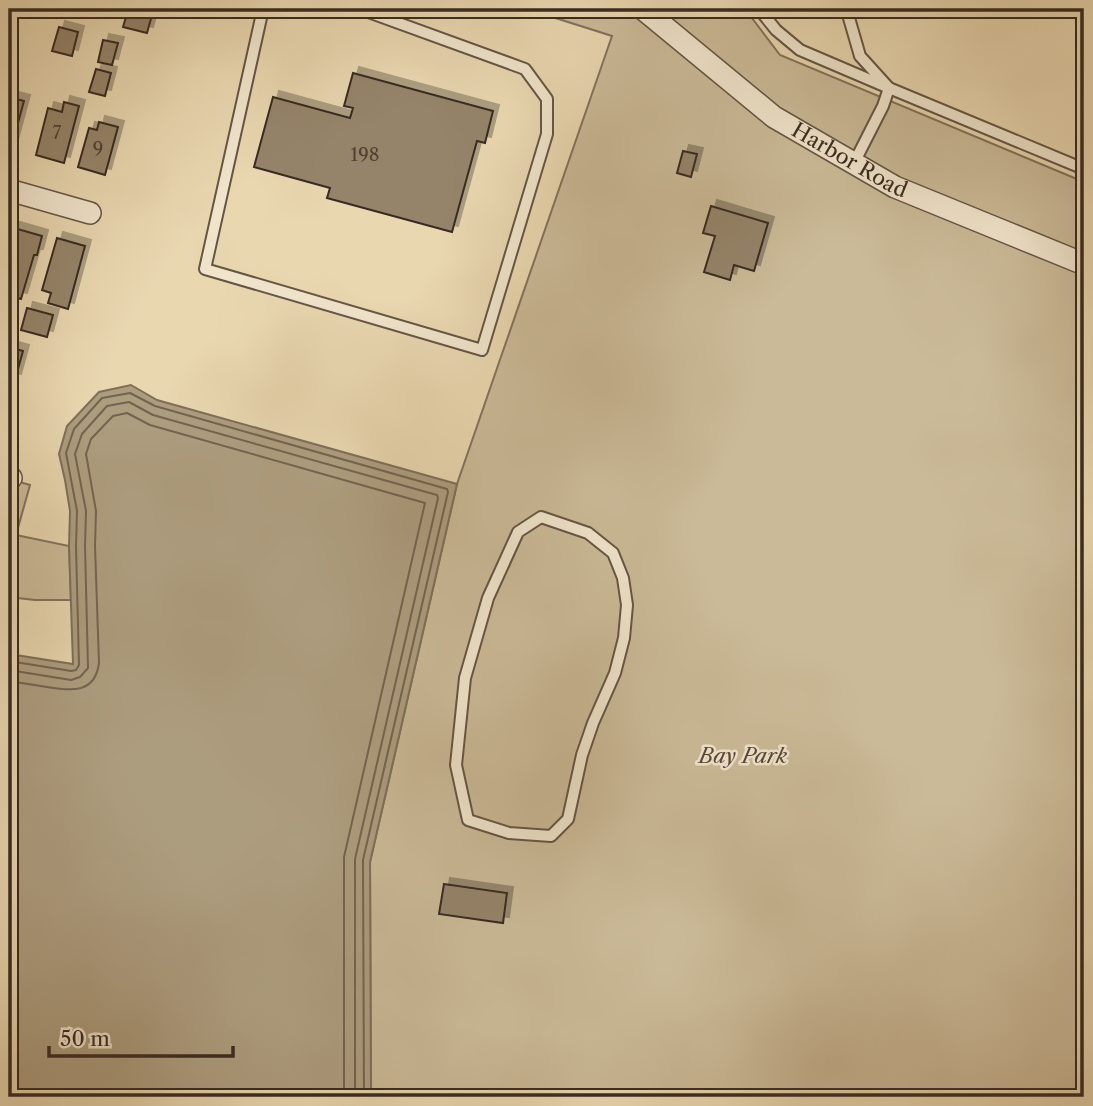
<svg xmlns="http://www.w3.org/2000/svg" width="1093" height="1106" font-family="'Libre Caslon Text',serif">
  <defs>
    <filter id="shadow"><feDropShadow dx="6" dy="-6" stdDeviation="0" flood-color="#0004"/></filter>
  </defs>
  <rect width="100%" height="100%" fill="#e9d7b0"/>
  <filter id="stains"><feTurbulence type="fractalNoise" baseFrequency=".00286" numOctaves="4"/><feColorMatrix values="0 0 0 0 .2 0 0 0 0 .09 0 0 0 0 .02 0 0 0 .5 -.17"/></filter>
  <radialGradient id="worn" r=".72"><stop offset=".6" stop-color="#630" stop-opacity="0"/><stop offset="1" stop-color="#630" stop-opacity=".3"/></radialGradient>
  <g fill="#cbba98" stroke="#82725c" stroke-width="2">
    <path d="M527 9H745L780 55 1084 182V1097H371L370 862 457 484 612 36Z"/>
    <path d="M9 479 30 485 16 535 69 546 71 600H35L9 597Z"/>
  </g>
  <path fill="#ad9d7f" stroke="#7f6f59" stroke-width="2" d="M131 385 157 400 457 484 370 862 371 1097H9V654L73 664 69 546 70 511 65 480 59 454 67 426 99 392Z"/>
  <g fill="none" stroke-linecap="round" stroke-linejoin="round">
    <g stroke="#736450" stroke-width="2">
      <path d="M9 661 71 671 76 670 79 665 76 546 77 511 66 453 74 429 102 398 130 393 155 406 447 489 448 492 363 860 364 1097"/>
      <path d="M9 670 71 680 80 677 88 668 85 546 86 511 75 454 82 434 107 406 129 402 153 415 437 495 438 498 355 859V1097"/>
      <path d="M9 681C22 683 35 685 47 687 71 691 95 694 99 663L95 546 96 511 86 454 91 439 113 416 127 413 150 425 425 503 344 857V1097"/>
    </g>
  </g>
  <g fill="#95846b" stroke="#392b20" stroke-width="2" filter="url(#shadow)">
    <path d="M27 9H58L56 18 27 10Z"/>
    <path d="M122 9H151L149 14 152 15 147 33 123 27 128 10Z"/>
    <path d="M59 27 78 32 72 56 52 51Z"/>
    <path d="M103 40 118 43 112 65 98 62Z"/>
    <path d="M96 69 111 73 105 96 89 92Z"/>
    <path d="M353 73 493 111 485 143 477 141 452 232 327 198 330 188 254 167 273 97 350 118 353 108 344 106Z"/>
    <path d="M9 97 24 101 11 149 9 148Z"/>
    <path d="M64 102 79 106 64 163 36 155 48 108 62 112Z"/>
    <path d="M99 122 118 127 105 175 78 167 89 128 97 130Z"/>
    <path d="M683 151 697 154 691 177 677 173Z"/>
    <path d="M711 206 768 223 754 271 734 265 730 280 704 272 715 236 703 233Z"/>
    <path d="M14 228 42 236 37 255H34L21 299 9 296 11 279H9V248Z"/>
    <path d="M57 238 85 246 68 309 48 303 51 293 42 290Z"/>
    <path d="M27 308 53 315 47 337 21 330Z"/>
    <path d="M9 347 23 351 15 380 9 378Z"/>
    <path d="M444 884 507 893 503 923 439 914Z"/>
  </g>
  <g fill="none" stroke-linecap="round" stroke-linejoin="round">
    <defs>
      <g id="service">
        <path d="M263 9 205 269 482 350 547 134V99L525 69 360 9"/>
        <path d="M759 9 776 30 800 50 889 88 883 106 854 163"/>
        <path d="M847 9 849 18 860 56 889 88 1084 169"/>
        <path d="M541 517 588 533 613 553 623 578 627 605 624 638 615 673 593 723 582 755 568 819 551 836 509 833 468 820 456 765 465 678 488 598 518 532Z"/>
      </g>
      <g id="minor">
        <path id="s1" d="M643 9 774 117 895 187 1084 264"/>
        <path d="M9 190 90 213"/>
        <path d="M9 477 11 478"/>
      </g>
    </defs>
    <use href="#service" stroke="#655644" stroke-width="14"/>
    <use href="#minor" stroke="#655644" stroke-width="24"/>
    <use href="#service" stroke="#f1e5cc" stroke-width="10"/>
    <use href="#minor" stroke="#f1e5cc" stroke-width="21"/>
  </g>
  <g text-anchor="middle" stroke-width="5" stroke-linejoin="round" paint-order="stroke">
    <g font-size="18" fill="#504133">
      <text x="57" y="139">7</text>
      <text x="98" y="155">9</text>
      <text x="365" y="161">198</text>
    </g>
    <g font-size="21" fill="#392b20" stroke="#f1e5cc">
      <text dy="7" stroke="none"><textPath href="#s1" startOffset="257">Harbor Road</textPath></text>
    </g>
    <g font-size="21" font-style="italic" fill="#564838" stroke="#f1e5cc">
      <text x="743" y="763">Bay Park</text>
    </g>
  </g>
  <rect width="1093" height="1106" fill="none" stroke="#e9d7b0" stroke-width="35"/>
  <rect x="10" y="10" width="1072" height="1085" fill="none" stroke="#392b20" stroke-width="3.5"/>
  <rect x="18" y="18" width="1058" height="1071" fill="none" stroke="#392b20" stroke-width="2"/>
  <path d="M49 1046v10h184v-10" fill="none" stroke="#392b20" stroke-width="3.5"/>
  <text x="60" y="1046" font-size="21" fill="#392b20" stroke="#f1e5cc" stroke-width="5" paint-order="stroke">50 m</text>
  <rect width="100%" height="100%" filter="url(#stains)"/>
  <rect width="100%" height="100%" fill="url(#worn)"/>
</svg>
